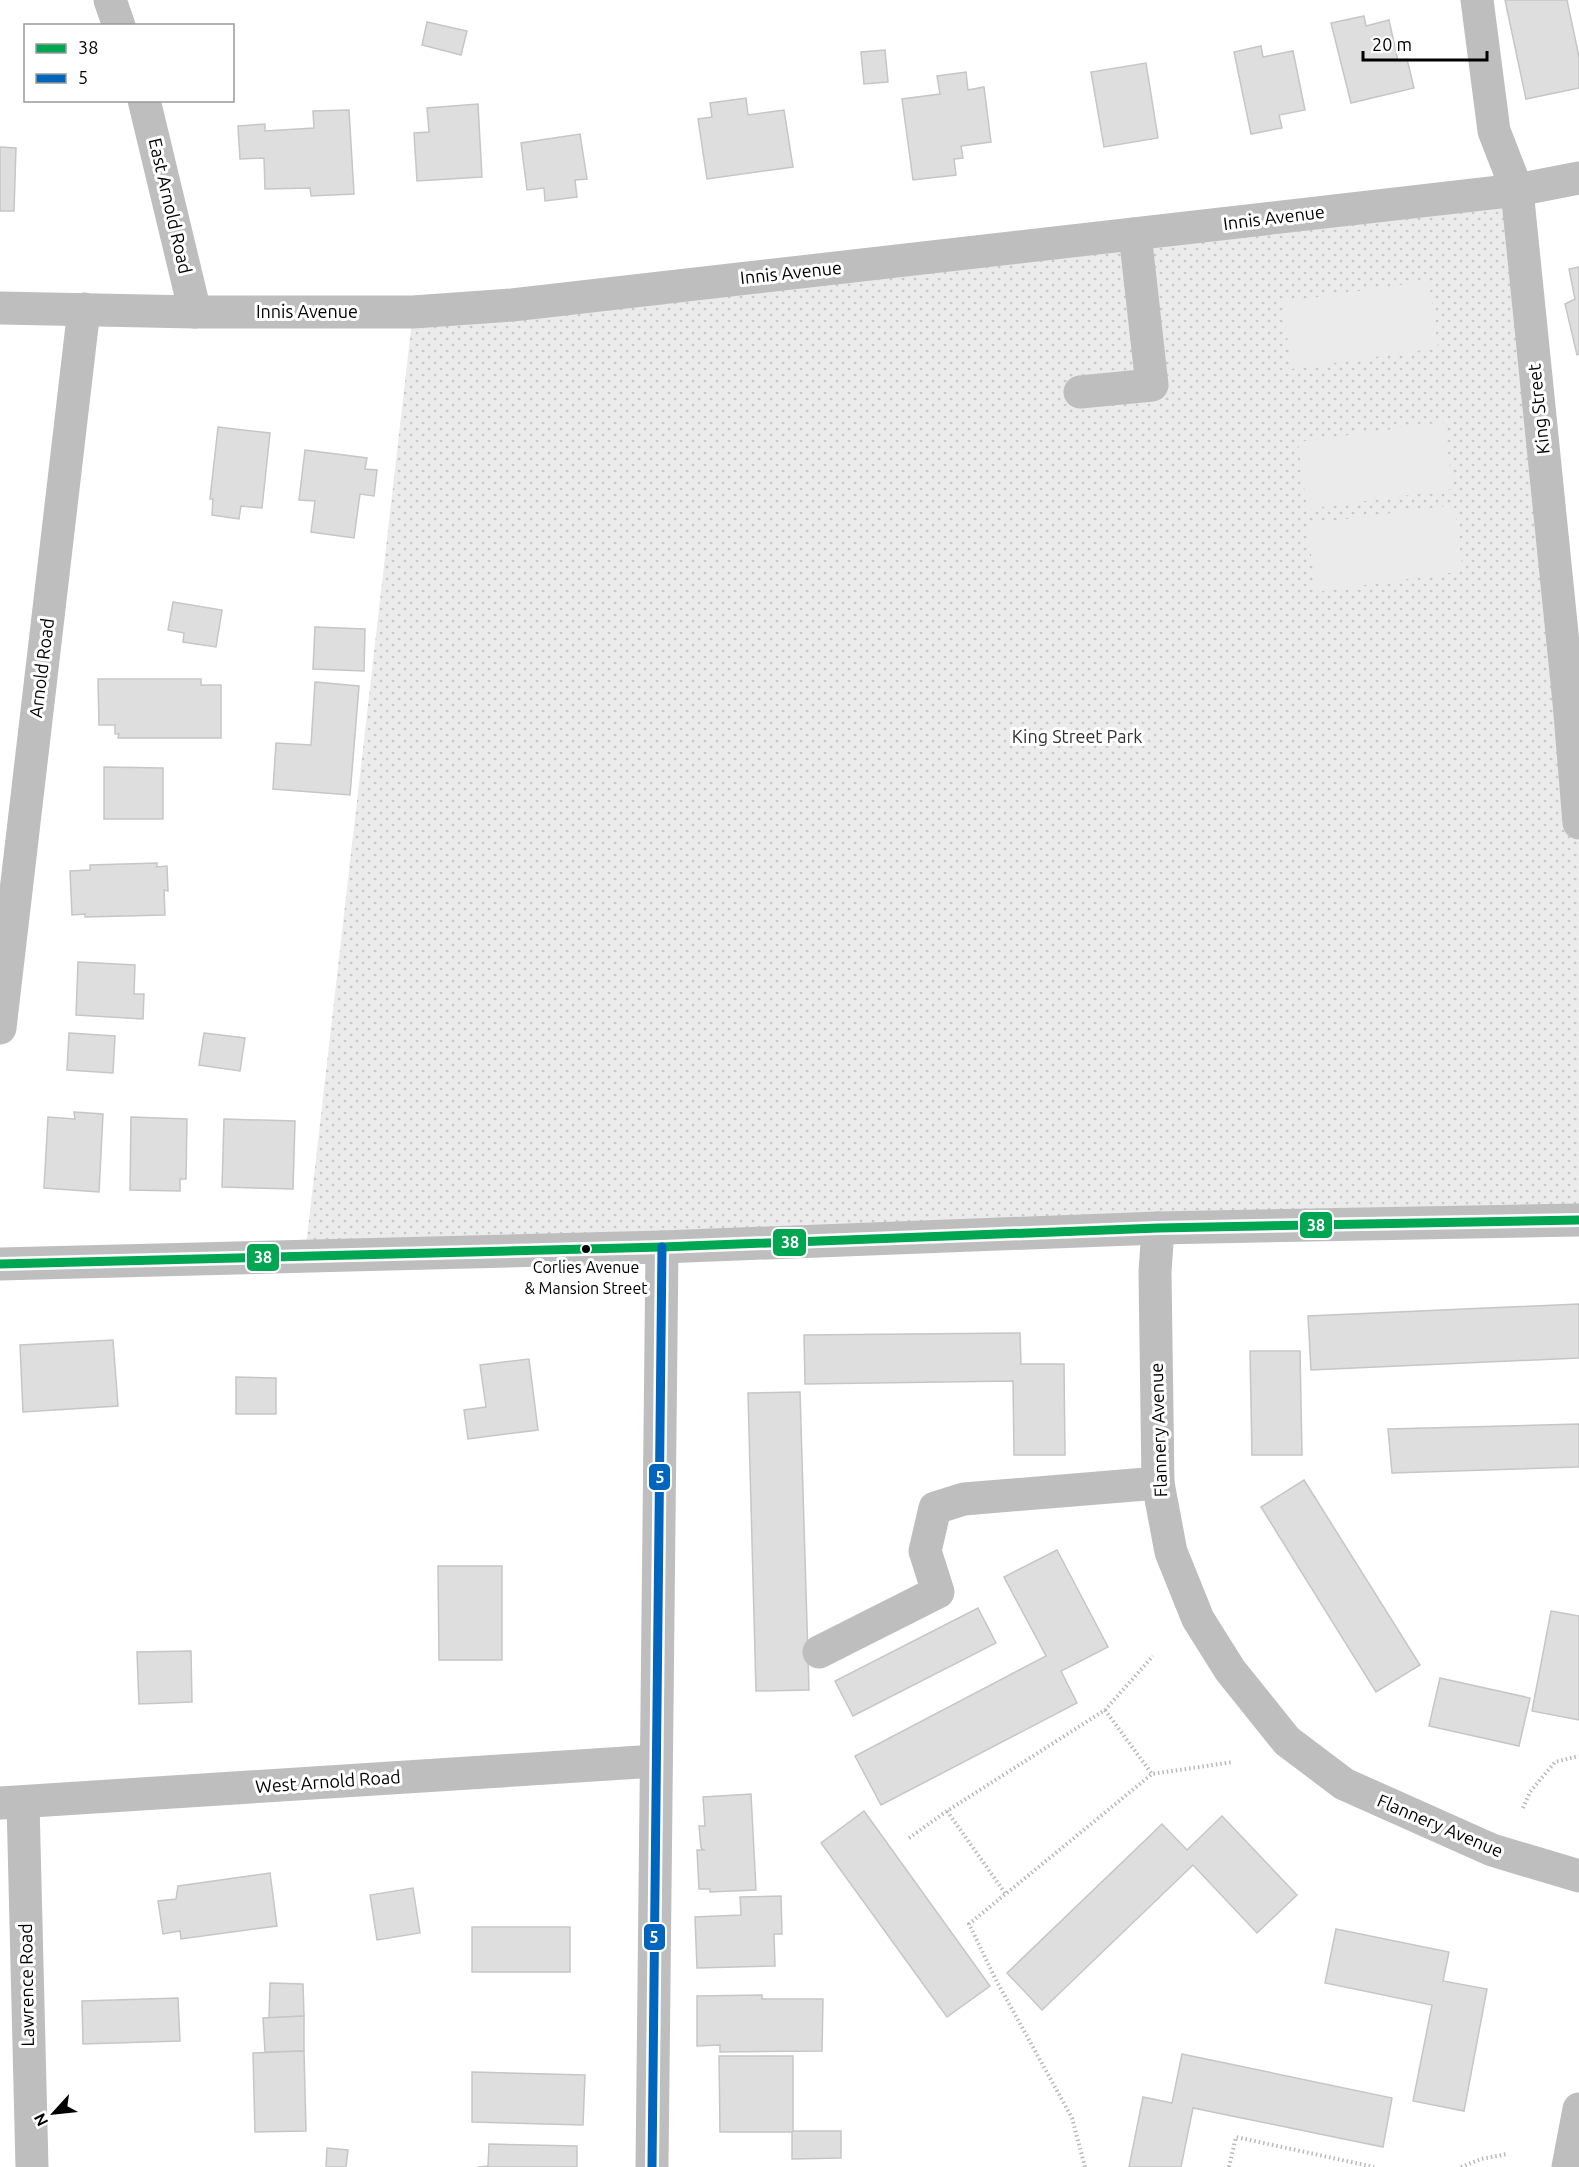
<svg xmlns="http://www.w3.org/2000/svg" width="1579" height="2167" font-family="Ubuntu,sans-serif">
  <defs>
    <pattern id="park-dots" width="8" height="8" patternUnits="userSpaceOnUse" patternTransform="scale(1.5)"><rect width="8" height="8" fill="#ebebeb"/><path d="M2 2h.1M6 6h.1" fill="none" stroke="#c8c8c8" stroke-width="1.8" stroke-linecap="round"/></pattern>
  </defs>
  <rect width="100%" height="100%" fill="#fff"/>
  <path fill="url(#park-dots)" d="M1517 190 1579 823V1220L305 1255 413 312Z"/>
  <g fill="#ebebeb">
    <path d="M1429 281 1438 348 1291 369 1283 302Z"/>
    <path d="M1444 422 1453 489 1307 509 1298 442Z"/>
    <path d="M1454 505 1463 571 1316 592 1307 524Z"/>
  </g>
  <g fill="#dedede" stroke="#c6c6c6" stroke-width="1.5">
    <path d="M1505 0H1567L1579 57V88L1526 99Z"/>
    <path d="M1364 16 1366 26 1389 20 1398 61 1407 59 1414 88 1351 103 1331 23Z"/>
    <path d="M427 22 467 31 461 55 422 45Z"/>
    <path d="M1261 46 1263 57 1293 51 1305 110 1279 115 1282 128 1251 134 1234 52Z"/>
    <path d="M885 50 888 82 864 84 861 52Z"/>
    <path d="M1146 63 1158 138 1104 147 1091 72Z"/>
    <path d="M966 72 968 90 984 87 991 142 961 146 963 158 954 159 956 175 913 180 902 99 940 94 937 76Z"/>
    <path d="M746 98 748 115 784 110 793 167 707 179 698 119 712 117 710 103Z"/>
    <path d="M478 104 482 177 417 181 414 133 429 132 427 108Z"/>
    <path d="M349 110 354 194 311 196 310 188 265 189 264 158 240 159 238 126 265 124V131L314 128 313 111Z"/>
    <path d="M580 134 587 179 575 180 577 197 545 201 544 188 527 190 521 143Z"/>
    <path d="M0 147 16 148 14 211H0Z"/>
    <path d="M1579 267V354L1577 355 1565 304 1575 299 1569 269Z"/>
    <path d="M218 427 270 433 262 508 241 506 239 519 212 515 213 499H210Z"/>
    <path d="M305 450 367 458 365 469 377 470 374 496 360 494 354 538 311 532 315 501 299 500Z"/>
    <path d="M173 602 222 610 216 647 183 642 184 633 168 630Z"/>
    <path d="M315 627 365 629 364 671 313 669Z"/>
    <path d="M98 679H201V685H221V738H118L119 734H115V725H99Z"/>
    <path d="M315 682 359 686 350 795 273 789 276 743 311 745Z"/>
    <path d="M104 767 163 768V819H104Z"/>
    <path d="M157 863V867L167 866 168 891 164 890 165 915 85 917V914L72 915 70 871 90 870V865Z"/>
    <path d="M78 962 135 965 134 994H144L143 1019 76 1015Z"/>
    <path d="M69 1033 115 1036 113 1073 67 1070Z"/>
    <path d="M204 1033 245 1038 240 1071 199 1065Z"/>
    <path d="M74 1112 103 1114 99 1192 44 1188 48 1117 75 1119Z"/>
    <path d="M131 1117 187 1119 186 1179H180V1191L130 1190Z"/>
    <path d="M224 1119 295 1121 293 1189 222 1187Z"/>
    <path d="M1579 1304V1358L1311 1370 1308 1316Z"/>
    <path d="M1020 1333 1021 1364H1064L1065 1455H1014L1013 1381 805 1384 804 1335Z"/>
    <path d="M113 1340 118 1406 23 1412 20 1345Z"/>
    <path d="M1250 1351H1300L1302 1455H1252Z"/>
    <path d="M529 1359 538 1430 468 1439 464 1410 486 1407 480 1365Z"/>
    <path d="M236 1377 276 1378V1414H236Z"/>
    <path d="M800 1392 809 1690 756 1691 748 1393Z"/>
    <path d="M1579 1424V1467L1392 1473 1388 1429Z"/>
    <path d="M1304 1480 1420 1665 1376 1692 1261 1507Z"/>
    <path d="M1057 1550 1108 1647 1061 1671 1077 1703 881 1805 855 1756 1046 1656 1004 1577Z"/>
    <path d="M438 1566H502V1660H439Z"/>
    <path d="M978 1608 996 1643 853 1716 835 1681Z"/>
    <path d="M1551 1611 1579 1616V1720L1532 1711Z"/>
    <path d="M191 1651 192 1702 139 1704 137 1652Z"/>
    <path d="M1440 1678 1530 1698 1519 1746 1429 1726Z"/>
    <path d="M751 1794 756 1890 710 1892V1889H699L697 1850H704L701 1848 699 1826H705L703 1797Z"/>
    <path d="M864 1811 990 1986 947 2017 821 1843Z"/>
    <path d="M1222 1816 1297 1895 1257 1933 1193 1865 1042 2010 1007 1973 1162 1824 1187 1850Z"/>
    <path d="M270 1873 277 1926 181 1939 180 1931 163 1934 158 1901 176 1899 178 1886Z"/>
    <path d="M413 1888 420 1933 377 1940 370 1895Z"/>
    <path d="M781 1896 782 1934H774L775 1966 697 1968 695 1917 741 1915 740 1897Z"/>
    <rect x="472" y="1927" width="98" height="45"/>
    <path d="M1336 1929 1449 1952 1443 1981 1487 1989 1464 2111 1413 2101 1432 2005 1325 1983Z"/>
    <path d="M270 1983 303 1984 304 2016 269 2018Z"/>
    <path d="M762 1995V1999H823L822 2051 720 2052V2045L697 2046V1996Z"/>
    <path d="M178 1998 180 2041 83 2044 82 2001Z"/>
    <path d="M304 2016V2051L265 2052 263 2018Z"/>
    <path d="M304 2051 306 2131 255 2132 253 2053Z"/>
    <path d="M1182 2054 1392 2098 1383 2147 1193 2108 1181 2167H1129L1143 2097 1172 2103Z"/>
    <path d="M719 2056H793V2131H841V2158L792 2159V2132H720Z"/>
    <path d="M472 2072 585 2075 583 2125 472 2122Z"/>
    <path d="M489 2144 577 2146V2167H478L488 2166Z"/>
    <path d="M327 2148 348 2150 346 2167H326Z"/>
  </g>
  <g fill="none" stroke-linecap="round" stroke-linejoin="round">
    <g stroke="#b9b9b9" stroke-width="4" stroke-dasharray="1.5 3" stroke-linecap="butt">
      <path d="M1105 1710 1152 1774"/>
      <path d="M1523 1808 1530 1792 1555 1762 1579 1756"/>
      <path d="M947 1811 1005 1893"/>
      <path d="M909 1838 947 1811 1105 1710 1153 1656"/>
      <path d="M1085 2167 1072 2118 996 1980 969 1924 1152 1774 1233 1762"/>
      <path d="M1229 2167 1236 2137 1374 2167"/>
      <path d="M1461 2167 1481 2159 1507 2154"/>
    </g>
    <g stroke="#bebebe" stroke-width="33">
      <path d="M110 0 119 26"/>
      <path d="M1477 0 1494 131 1517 190 1569 702 1579 823"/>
      <path d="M144 100 195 312"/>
      <path d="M1080 392 1152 385 1135 234"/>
      <path d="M0 1028 84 309"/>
      <path d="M1158 1228 1155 1272 1158 1483 1171 1552 1198 1619 1230 1670 1287 1741 1344 1784 1492 1850 1579 1876"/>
      <path d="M0 1264 662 1247 1158 1228 1579 1220"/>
      <path d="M819 1652 938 1592 925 1551 935 1508 964 1499 1158 1483"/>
      <path d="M23 1802 32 2167"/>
      <path d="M0 1803 656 1761"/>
      <path d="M652 2167 662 1247"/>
      <path d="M1568 2167 1579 2109"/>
    </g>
    <path stroke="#bebebe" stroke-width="33" d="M0 308 195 312H413L512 305 1517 190 1579 178"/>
    <defs>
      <path id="bus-1" d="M0 1264 662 1247 1158 1228 1579 1220"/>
      <path id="bus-2" d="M652 2167 662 1247"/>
    </defs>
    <use href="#bus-1" stroke="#fff" stroke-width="14"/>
    <use href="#bus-2" stroke="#fff" stroke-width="14"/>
    <use href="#bus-1" stroke="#00a651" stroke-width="9"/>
    <use href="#bus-2" stroke="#0065bd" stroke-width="9"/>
  </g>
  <circle fill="#000" stroke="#fff" stroke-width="2" cx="586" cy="1249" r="5"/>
  <g text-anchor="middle" stroke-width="6" stroke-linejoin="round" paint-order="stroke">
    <g font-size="16" fill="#000" stroke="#fff">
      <text x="586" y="1273">Corlies Avenue<tspan x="586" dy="21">&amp; Mansion Street</tspan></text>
    </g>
    <g font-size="18" fill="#000" stroke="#fff">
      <text transform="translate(170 206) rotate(77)" y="6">East Arnold Road</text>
      <text transform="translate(1274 218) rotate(-7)" y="6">Innis Avenue</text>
      <text transform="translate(791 273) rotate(-6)" y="6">Innis Avenue</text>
      <text x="307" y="318">Innis Avenue</text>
      <text transform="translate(1539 409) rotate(-96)" y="6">King Street</text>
      <text transform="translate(42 668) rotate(-83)" y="6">Arnold Road</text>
      <text transform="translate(1159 1430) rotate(-92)" y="6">Flannery Avenue</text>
      <text transform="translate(328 1782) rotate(-4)" y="6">West Arnold Road</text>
      <text transform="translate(1440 1826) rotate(23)" y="6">Flannery Avenue</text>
      <text transform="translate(27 1985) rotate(-91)" y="6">Lawrence Road</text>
    </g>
    <g font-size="18" fill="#313131" stroke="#fff">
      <text x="1077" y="743">King Street Park</text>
    </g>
  </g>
  <g stroke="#fff" stroke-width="2">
    <rect x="1299" y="1211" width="34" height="28" rx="6" fill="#00a651"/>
    <rect x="772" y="1228" width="35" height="29" rx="6" fill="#00a651"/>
    <rect x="246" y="1243" width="34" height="29" rx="6" fill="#00a651"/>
    <rect x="648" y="1463" width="23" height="28" rx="6" fill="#0065bd"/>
    <rect x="643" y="1923" width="23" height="28" rx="6" fill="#0065bd"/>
  </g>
  <g font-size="16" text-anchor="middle" font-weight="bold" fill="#fff">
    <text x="1316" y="1231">38</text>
    <text x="790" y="1248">38</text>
    <text x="263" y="1263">38</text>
    <text x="660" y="1483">5</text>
    <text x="654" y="1943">5</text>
  </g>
  <rect x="24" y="24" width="210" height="78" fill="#ffffff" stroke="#999999" stroke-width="1.5"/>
  <rect x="36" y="44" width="30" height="9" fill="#00a651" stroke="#999999" stroke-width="1.5"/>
  <text x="78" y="54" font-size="18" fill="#000000">38</text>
  <rect x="36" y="74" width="30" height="9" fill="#0065bd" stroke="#999999" stroke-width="1.5"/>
  <text x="78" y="84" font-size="18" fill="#000000">5</text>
  <g transform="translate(54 2113) rotate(243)" stroke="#ffffff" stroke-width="4.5" paint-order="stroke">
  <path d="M0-4.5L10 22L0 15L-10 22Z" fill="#000000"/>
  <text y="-9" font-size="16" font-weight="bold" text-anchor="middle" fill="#000000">N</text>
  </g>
  <path d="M1363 51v9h124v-9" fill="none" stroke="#000000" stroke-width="3"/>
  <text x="1372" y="51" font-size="18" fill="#000000" stroke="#ffffff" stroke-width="4.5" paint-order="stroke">20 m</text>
</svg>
